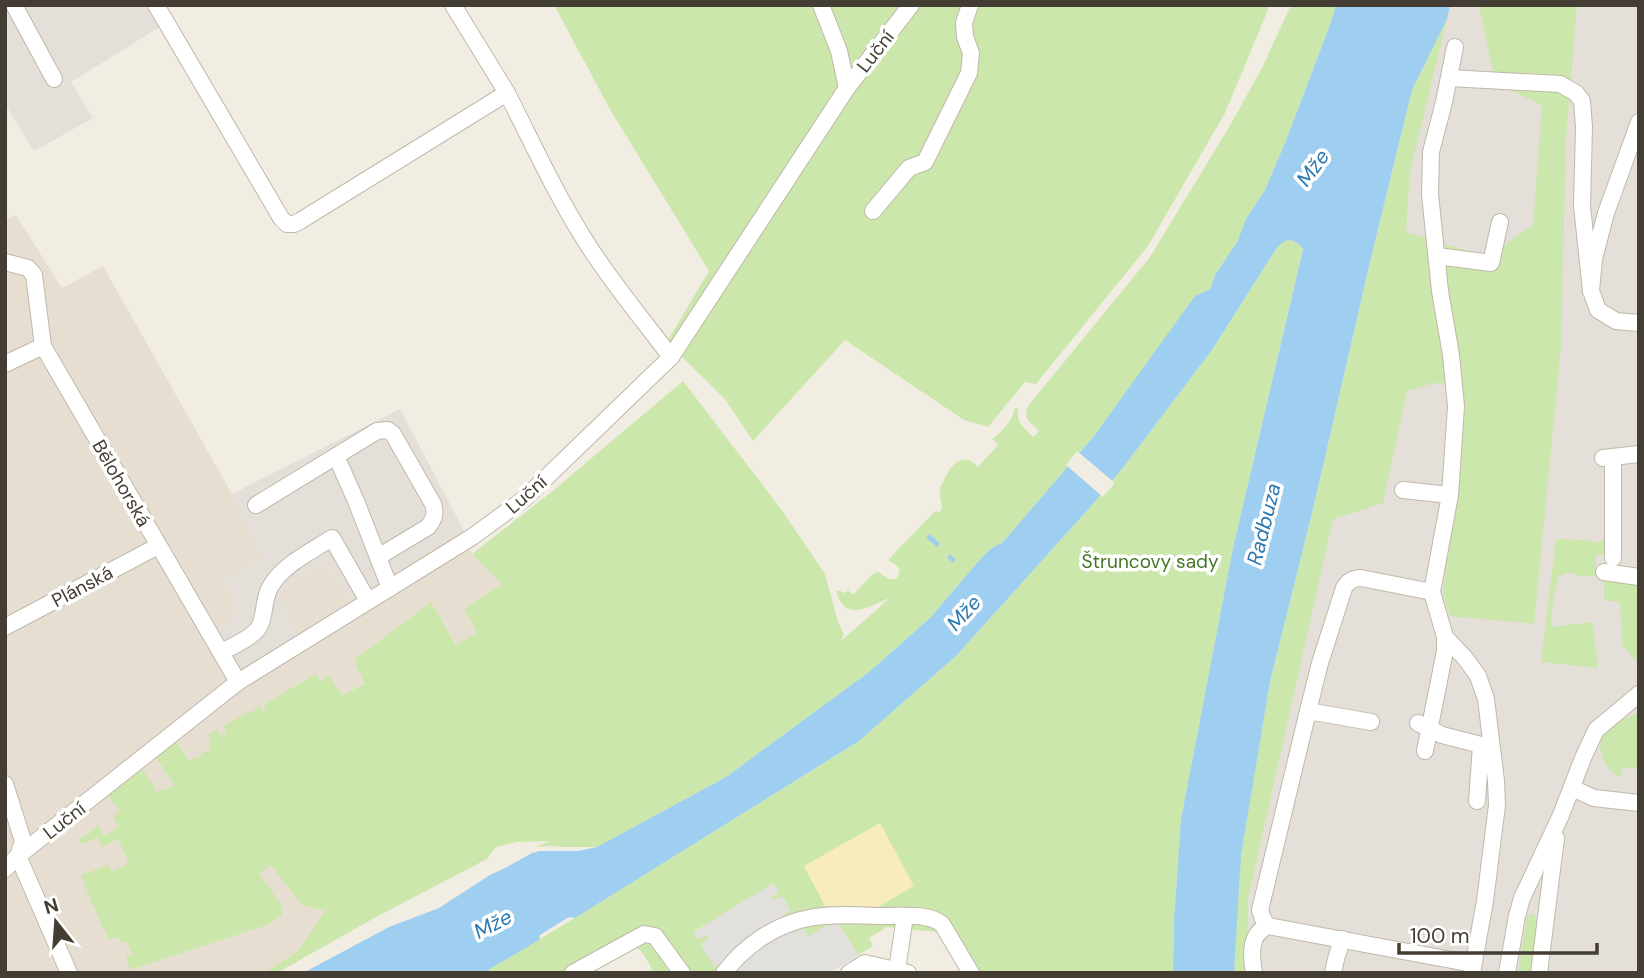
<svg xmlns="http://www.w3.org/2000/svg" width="1644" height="978" font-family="'DM Sans',sans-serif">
  <rect width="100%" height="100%" fill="#f2ede3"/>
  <path fill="#e6dfd1" d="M16 215 62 288 103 266 232 494 248 525 264 559 224 581 237 603 238 615 217 629 325 561 386 578 463 529 472 554 502 584 464 609 478 632 456 645 443 622 365 684 342 695 325 911 298 951 264 973H5V220Z"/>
  <g fill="#e4dfd8">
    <path d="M5 5H151L163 25 71 82 93 118 34 151 5 104Z"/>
    <path d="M1450 5H1639V973H1249L1248 900 1430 79Z"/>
    <path d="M400 409 463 529 351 601 325 562 277 592 297 636 241 670 217 628 238 615 233 605 237 603 224 581 263 559 232 494Z"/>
  </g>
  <g fill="#cce7ab">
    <path d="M554 5H1270L1225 113 1148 246 1036 384 1025 382 988 427 964 420 845 340 753 441 724 398 667 342 709 271 611 111Z"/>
    <path d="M1291 5H1336L1331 22 1287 138 1265 190 1246 219 1237 242 1215 275 1210 289 1195 297 1094 436 1002 543 993 547 983 556 930 618 869 672 726 777 597 847H564L551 846 536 847 550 841 517 842 496 847 487 859 376 917 277 973H264L298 951 325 911 302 905 271 865 259 873 282 906V916L267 925 130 970 126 956 132 954 126 941 121 943 118 936 109 940 91 901 81 875 108 865 112 871 129 863 118 839 101 847 98 838 81 844 79 839 91 832 98 824 104 836 119 827 113 817 120 811 107 794 137 770 140 772 143 770 155 788 154 789 156 792 175 786 155 756 176 741 189 761 195 757 197 759 204 751 206 752 211 748 209 744 212 742 207 735 217 730 220 736 227 733 223 726 251 711 253 712 255 711 254 709 260 706 264 712 266 711 263 705 316 674 320 681 329 676 342 695 365 684 354 660 431 602 456 645 477 632 464 609 502 584 472 554 549 494 683 381 781 509 825 574 838 622 844 634 841 641 890 598C869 606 844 624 836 590L845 593 848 590 853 595 873 574 878 572 889 579H897L900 570 896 565 888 560 935 511 940 512 942 508C942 503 939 496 940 491 940 487 943 483 944 480 951 463 964 451 978 467L998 445 992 439C1002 431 1012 422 1015 408H1018C1016 422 1024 429 1034 437L1039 431C1031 422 1022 420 1028 406L1150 257 1231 124 1262 68Z"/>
    <path d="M1479 5H1577L1566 139 1561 348 1534 624 1450 616 1443 595 1464 396 1457 385 1434 383 1407 391 1383 503 1333 519 1248 900 1249 973H1234L1240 855 1270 682 1314 505 1371 258 1412 90 1447 19 1410 172 1406 232 1488 257 1533 225 1542 105 1495 83Z"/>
    <path d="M1290 240 1298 243 1303 248 1233 548 1181 819 1174 919 1173 973H963L940 934 937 932 887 927 869 938 873 946 829 973H654C648 963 644 950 633 946L591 971V973H483L575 918 859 741 956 656 1092 505 1125 465 1212 350 1276 249 1282 241Z"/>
    <path d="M1604 538V554L1596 555V575L1582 577 1570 572 1559 576 1554 593 1551 627 1593 622 1598 668 1541 662 1556 539 1587 540 1594 543 1601 541Z"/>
    <path d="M1604 574 1639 580V664L1622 645 1620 602 1604 600Z"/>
    <path d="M1635 714H1639V769L1622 767 1621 777C1604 770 1593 746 1606 731 1614 723 1625 719 1635 714Z"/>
    <path d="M1532 913 1535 916 1536 930 1531 973H1518L1527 917Z"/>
  </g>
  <path fill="#f8ebbd" d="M880 823 914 886 878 907 825 906 804 866Z"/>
  <path fill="#e2e0dc" d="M774 883 779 892 773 896 772 899 775 900 782 896 791 911 784 914 783 917 794 933 803 928 808 936 827 925 829 927 838 922 858 955 829 973H728L723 963 714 967 701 944 708 940V937L705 936 698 940 693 932Z"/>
  <path fill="#9ecff1" d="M1336 5H1450L1447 19 1412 90 1371 258 1314 505 1270 682 1241 855 1234 973H1173L1174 919 1181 819 1233 548 1303 249C1293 237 1285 238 1276 249L1212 350 1125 465 1092 505 956 656 859 741 575 918 569 917 540 935 539 940 483 973H303L389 927 439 908 490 875 503 869 532 853 540 851H578L597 847 726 777 869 672 930 618 983 556 993 547 1002 543 1094 436 1195 296 1210 289 1215 275 1237 242 1246 219 1265 190 1287 138 1331 22Z"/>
  <path fill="#f2ede3" d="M1077 451 1115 483 1103 497 1066 465Z"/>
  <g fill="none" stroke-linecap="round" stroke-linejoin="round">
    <g stroke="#9ecff1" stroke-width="4.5">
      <path d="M929 537 937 544"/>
      <path d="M950 557 953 560"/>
    </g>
    <defs>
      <g id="minor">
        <path d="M14 5 54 79"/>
        <path d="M156 5 281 218 287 224H294L300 221 507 93C533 144 557 197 588 245 613 284 643 320 671 357"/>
        <path d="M453 5 507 93"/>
        <path d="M821 5 839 51 847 88"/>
        <path d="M1449 78 1560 84 1576 93 1582 101 1584 127 1582 206 1591 291"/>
        <path d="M1639 122 1606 213 1594 259 1591 291 1598 310 1616 321 1639 323"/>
        <path d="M873 211 909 168 925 162 969 73 971 53 965 37 964 23 970 5"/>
        <path d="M1437 256 1491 263 1500 222"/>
        <path d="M5 262 28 268 34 275 43 346 238 682"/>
        <path d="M5 364 43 346"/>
        <path d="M336 456 356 501 390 588"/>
        <path d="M1603 458 1639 454"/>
        <path d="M1403 490 1450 495 1432 592"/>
        <path d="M1450 495 1456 406 1451 355 1440 291 1430 194 1431 152 1444 102 1455 47"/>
        <path d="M256 505 377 431 388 430 393 434 433 504C436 514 434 519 428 527L378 557"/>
        <path d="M1613 558V457"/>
        <path d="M1604 572 1639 577"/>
        <path d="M5 627 158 546"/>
        <path d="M1445 637 1465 658 1478 676 1486 699 1496 781 1497 805 1485 901 1472 973"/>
        <path d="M221 652C231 647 256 636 260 625 266 612 263 596 272 584 286 563 312 551 332 538L368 601"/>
        <path d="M1308 711 1320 663 1344 588C1348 581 1353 578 1361 578L1432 592 1445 637V651L1425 751"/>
        <path d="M1418 723 1442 735 1481 745 1477 801"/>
        <path d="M5 784 23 841 18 856 5 869"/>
        <path d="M1572 788 1594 798 1639 803"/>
        <path d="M1268 926 1263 919 1260 910 1308 711 1371 722"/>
        <path d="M897 970 905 916"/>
        <path d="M69 973 18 856 238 682 472 537 524 499 671 357 847 88 911 5"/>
        <path d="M573 973 644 934 655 936 682 973"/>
        <path d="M724 973C744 946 776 924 809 918 833 913 860 916 884 916 902 916 928 913 942 924L971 973"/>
        <path d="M849 973 865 963 908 973"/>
        <path d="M1254 973C1251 955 1249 934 1268 926L1473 964"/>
        <path d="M1333 973 1336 959 1342 939"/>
        <path d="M1507 973 1517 916 1522 898 1561 815 1583 758 1596 730 1639 694"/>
        <path d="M1539 973 1556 838"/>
      </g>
    </defs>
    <use href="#minor" stroke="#c0b8a9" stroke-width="18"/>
    <use href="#minor" stroke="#fff" stroke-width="16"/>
  </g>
  <g text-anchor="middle" stroke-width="7" stroke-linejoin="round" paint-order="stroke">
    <g font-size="19" fill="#443d33" stroke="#fff">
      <text transform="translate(875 51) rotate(-52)" y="7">Luční</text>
      <text transform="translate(122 483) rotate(60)" y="7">Bělohorská</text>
      <text transform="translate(526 494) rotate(-41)" y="7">Luční</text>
      <text transform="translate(82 586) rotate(-28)" y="7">Plánská</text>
      <text transform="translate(64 820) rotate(-38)" y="7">Luční</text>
    </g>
    <g font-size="19" fill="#457627" stroke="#fff">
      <text x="1150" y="568">Štruncovy sady</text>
    </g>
    <g font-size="21" font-style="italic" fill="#2c79b0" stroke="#fff">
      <text transform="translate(1313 168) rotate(-54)" y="7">Mže</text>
      <text transform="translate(1264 524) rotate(-76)" y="7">Radbuza</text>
      <text transform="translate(964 613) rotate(-48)" y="7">Mže</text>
      <text transform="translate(493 924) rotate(-27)" y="7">Mže</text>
    </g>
  </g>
  <rect width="1644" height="978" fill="none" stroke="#443d33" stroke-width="14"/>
  <g transform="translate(56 922) rotate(343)" stroke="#ffffff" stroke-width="5" paint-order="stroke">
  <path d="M0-5L12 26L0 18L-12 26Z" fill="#443d33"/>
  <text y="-10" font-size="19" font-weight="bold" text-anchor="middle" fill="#443d33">N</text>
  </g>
  <path d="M1399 943v10h198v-10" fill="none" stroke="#443d33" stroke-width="3.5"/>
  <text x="1410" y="943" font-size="21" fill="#443d33" stroke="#ffffff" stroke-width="5" paint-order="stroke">100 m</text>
</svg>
